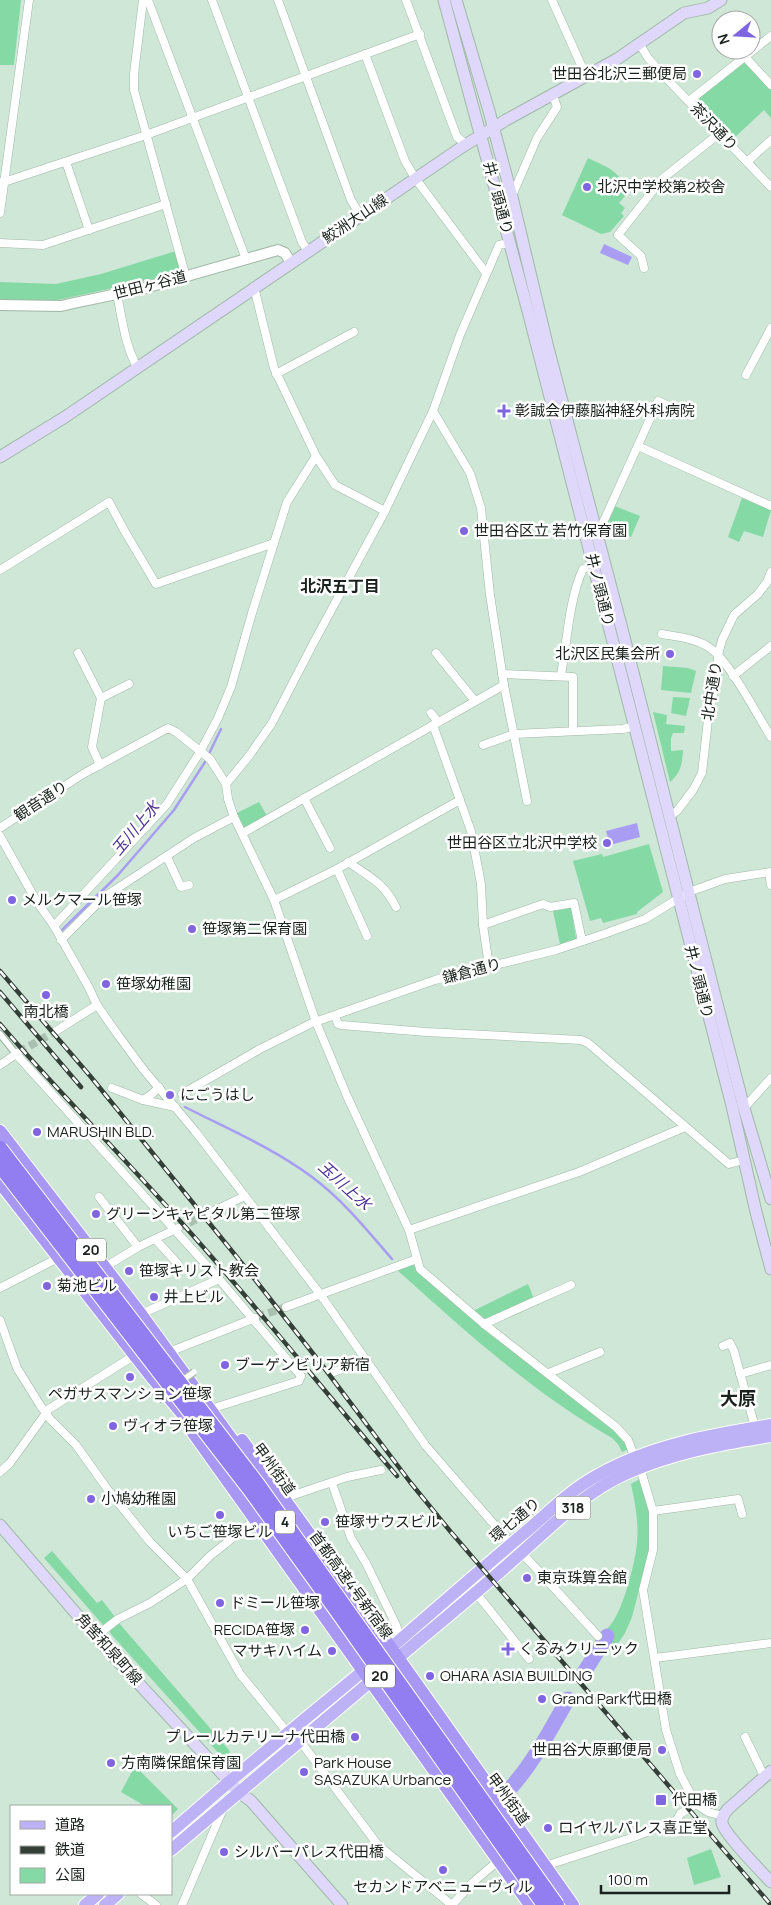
<svg xmlns="http://www.w3.org/2000/svg" width="771" height="1905" font-family="Manrope,'Noto Sans JP',sans-serif">
  <rect width="100%" height="100%" fill="#cee7d6"/>
  <g fill="#85d9a5">
    <path d="M0 0H21L14 65H0Z"/>
    <path d="M742 62H746L771 89V118L764 110 732 140 696 100Z"/>
    <path d="M588 158C608 168 624 171 625 196L619 203 625 208 621 213 624 216 610 232 601 234 562 215Z"/>
    <path d="M176 251 179 268 177 274 58 300H0V282L56 284 101 274Z"/>
    <path d="M742 498 771 510 763 537 744 531 739 542 728 537Z"/>
    <path d="M612 505 640 516 631 537 604 526Z"/>
    <path d="M663 666 688 668 696 671 691 693 661 690Z"/>
    <path d="M673 697 690 698 686 716 671 713Z"/>
    <path d="M653 712 667 715 666 724 685 726 684 733H673L671 738V751L683 750C682 764 681 773 670 782Z"/>
    <path d="M259 802 267 816 244 828 237 813Z"/>
    <path d="M649 844 663 892 637 912V914L603 923 601 918 590 921 573 861 602 854 603 857Z"/>
    <path d="M571 908 576 939 560 944 553 911Z"/>
    <path d="M412 1264 441 1292 611 1427 626 1442 629 1449 622 1452 618 1444 612 1438C533 1393 464 1330 397 1270Z"/>
    <path d="M528 1284 534 1299 486 1322 473 1311Z"/>
    <path d="M640 1479 648 1502 651 1544 632 1617 625 1633 615 1648 602 1635C606 1630 611 1625 614 1620 624 1605 636 1560 637 1542 639 1523 635 1502 631 1484Z"/>
    <path d="M52 1551 97 1603 102 1600 115 1617 104 1626 44 1558Z"/>
    <path d="M119 1623 229 1750 230 1753 222 1757 110 1633 111 1628Z"/>
    <path d="M135 1766 178 1809 171 1816V1806H145L121 1792Z"/>
    <path d="M711 1849 721 1877 694 1885 687 1858Z"/>
  </g>
  <g fill="#a99df3">
    <path d="M604 244 632 257 628 265 600 253Z"/>
    <path d="M637 823 640 837 610 845 606 831Z"/>
  </g>
  <g fill="none" stroke-linecap="round" stroke-linejoin="round">
    <g stroke="#a99df3" stroke-width="2.5">
      <path d="M60 932 118 875 174 810 205 762 221 729"/>
      <path d="M185 1107C228 1129 273 1148 312 1177 343 1200 367 1230 392 1259"/>
    </g>
    <g stroke="#a99df3" stroke-width="15">
      <path d="M583 1674 607 1636"/>
      <path d="M507 1792C533 1764 549 1732 568 1699"/>
    </g>
    <g stroke="#aac0b1" stroke-width="8" stroke-dasharray="8 4" stroke-linecap="butt">
      <path d="M19 1052 56 1031"/>
      <path d="M178 1228 207 1214"/>
      <path d="M257 1317 286 1307"/>
    </g>
    <defs>
      <path id="pedestrian" d="M0 1034 16 1054"/>
      <g id="minor">
        <path d="M143 0 134 74V90L186 277"/>
        <path d="M148 0 246 259"/>
        <path d="M212 0 302 242 308 251"/>
        <path d="M278 0 351 200 360 215"/>
        <path d="M406 0 457 137 466 144"/>
        <path d="M552 0 586 76"/>
        <path d="M639 43 648 58 668 80 771 187"/>
        <path d="M365 54 405 161 415 178 486 273"/>
        <path d="M745 57 771 85"/>
        <path d="M689 101 771 36"/>
        <path d="M66 162 89 230"/>
        <path d="M747 162 771 140"/>
        <path d="M0 182H4L146 135 420 34"/>
        <path d="M512 196 537 138 557 107 553 95"/>
        <path d="M0 213 29 0"/>
        <path d="M0 243 43 245 166 204"/>
        <path d="M644 268 641 256 618 235 662 179 720 133"/>
        <path d="M254 287 274 368 316 456 335 485 385 511"/>
        <path d="M117 294C122 319 125 345 137 367"/>
        <path d="M276 374 354 332"/>
        <path d="M746 375 771 328"/>
        <path d="M433 411 470 473 481 508 490 595 504 685 527 801"/>
        <path d="M638 446 771 506"/>
        <path d="M595 527 602 525 658 401 691 416"/>
        <path d="M0 570 109 502 124 530 156 584 274 543"/>
        <path d="M662 634C678 637 696 638 710 648 730 662 757 715 771 737"/>
        <path d="M78 653 101 698 92 747 100 765"/>
        <path d="M436 653 475 701"/>
        <path d="M502 674 573 677V731"/>
        <path d="M561 675C567 642 569 599 583 569L593 565"/>
        <path d="M733 676 771 646"/>
        <path d="M101 698 129 684"/>
        <path d="M431 713 438 722"/>
        <path d="M433 725 471 831 481 884 483 925 489 966"/>
        <path d="M483 745 514 734 623 729 635 726"/>
        <path d="M226 784 249 756 272 723 314 642 385 511 433 411 460 335 499 245 509 243"/>
        <path d="M304 798 330 848"/>
        <path d="M670 816 677 811 693 790 702 773 709 711 717 679 718 655 722 640 734 615 758 594 767 582 771 572"/>
        <path d="M0 828 83 774 168 728 176 732 210 759 226 784 228 799 234 817 274 900 316 1022 347 1096 409 1230 420 1269 484 1324 616 1427 628 1440 635 1458"/>
        <path d="M243 833 504 685"/>
        <path d="M0 836 37 902 54 926 88 986 97 1005 118 1035 143 1069 195 1131 320 1294 426 1446 511 1544"/>
        <path d="M167 857 181 887 189 885"/>
        <path d="M348 862C371 878 383 882 396 907"/>
        <path d="M337 869 367 936"/>
        <path d="M769 873 771 885"/>
        <path d="M274 900 337 869 460 800"/>
        <path d="M483 925 543 904 550 907 574 903 582 941"/>
        <path d="M54 926 167 804 200 752 218 718 231 687 252 613 287 502 316 456"/>
        <path d="M61 940 104 897 194 838 234 817"/>
        <path d="M335 1016 338 1024 341 1025 426 1032 581 1040 588 1043 729 1164 744 1160"/>
        <path d="M56 1031 97 1005"/>
        <path d="M16 1054 219 1279 301 1376 299 1381 217 1407"/>
        <path d="M0 1065 19 1052"/>
        <path d="M112 1088 143 1100 175 1107"/>
        <path d="M182 1094 260 1049 312 1023 435 980 556 950 604 934 645 919 689 892 725 879 771 872"/>
        <path d="M143 1100 152 1094 159 1087"/>
        <path d="M744 1108 771 1078"/>
        <path d="M99 1197 138 1247"/>
        <path d="M207 1214 245 1196"/>
        <path d="M409 1230 579 1172 685 1127"/>
        <path d="M155 1239 178 1264"/>
        <path d="M105 1267 138 1247 178 1228"/>
        <path d="M0 1288 58 1258"/>
        <path d="M286 1307 417 1259"/>
        <path d="M141 1314 219 1279"/>
        <path d="M0 1320 17 1368 40 1405 50 1419 76 1445 108 1490 150 1542 187 1579 240 1674 288 1733"/>
        <path d="M484 1324 571 1285"/>
        <path d="M723 1346 730 1343 734 1351 755 1427"/>
        <path d="M169 1352 255 1318"/>
        <path d="M334 1372 367 1360"/>
        <path d="M549 1373 600 1352"/>
        <path d="M740 1374 771 1365"/>
        <path d="M640 1468 653 1511V1550L643 1590 666 1730 680 1774 696 1804 708 1812 723 1816"/>
        <path d="M0 1472 10 1463 49 1409 135 1355"/>
        <path d="M332 1483 351 1538 366 1563 396 1625 401 1639"/>
        <path d="M285 1498 347 1477 381 1470"/>
        <path d="M653 1511 738 1499 742 1514"/>
        <path d="M522 1553 598 1636"/>
        <path d="M476 1593 529 1659"/>
        <path d="M96 1636 118 1619 150 1603 187 1579 210 1556 256 1519"/>
        <path d="M655 1658 771 1643"/>
        <path d="M745 1737 764 1776"/>
        <path d="M300 1741 378 1845 452 1905"/>
        <path d="M545 1866 634 1837 677 1820 680 1814 696 1804"/>
        <path d="M141 1894 156 1905"/>
        <path d="M182 1905 223 1809"/>
        <path d="M452 1905 472 1883 498 1861"/>
      </g>
      <path id="tertiary" d="M0 305 61 306 74 303 145 288 278 250 285 253 291 263"/>
      <g id="secondary">
        <path d="M444 0 528 311 732 1106 756 1212 771 1269"/>
        <path d="M456 0 489 111 512 197 548 348 623 633 714 992 744 1108 771 1199"/>
        <path d="M0 457 65 417 462 147 506 120 617 59 684 13 708 8 721 0"/>
        <path d="M0 1525 104 1646 240 1793 251 1801 342 1905"/>
        <path d="M771 1771 728 1809C725 1813 721 1817 722 1823 725 1835 761 1871 771 1882"/>
      </g>
      <g id="primary">
        <path d="M386 1652C432 1612 477 1573 523 1534 547 1514 570 1490 598 1475 651 1445 711 1435 771 1425"/>
        <path d="M393 1662C432 1629 473 1596 511 1562 547 1531 581 1494 625 1474 671 1453 721 1444 771 1436"/>
        <path d="M171 1832 230 1781 369 1666"/>
        <path d="M171 1850 377 1676"/>
        <path d="M85 1905 98 1894"/>
        <path d="M105 1905 118 1894"/>
      </g>
      <g id="trunk">
        <path d="M0 1131 141 1314 242 1453"/>
        <path d="M0 1183 153 1379 194 1428"/>
        <path d="M186 1423 530 1905"/>
        <path d="M242 1440 380 1632 573 1905"/>
      </g>
    </defs>
    <use href="#pedestrian" stroke="#a0b8a8" stroke-width="8"/>
    <use href="#minor" stroke="#a0b8a8" stroke-width="9"/>
    <use href="#tertiary" stroke="#a0b8a8" stroke-width="12"/>
    <use href="#secondary" stroke="#a0b8a8" stroke-width="13"/>
    <use href="#primary" stroke="#fff" stroke-width="14"/>
    <use href="#trunk" stroke="#fff" stroke-width="14"/>
    <use href="#pedestrian" stroke="#fff" stroke-width="5.5"/>
    <use href="#minor" stroke="#fff" stroke-width="8"/>
    <use href="#tertiary" stroke="#fff" stroke-width="10"/>
    <use href="#secondary" stroke="#dfd8fb" stroke-width="11"/>
    <use href="#primary" stroke="#beb2f7" stroke-width="12"/>
    <use href="#trunk" stroke="#a898f4" stroke-width="12"/>
    <defs>
      <g id="rail">
        <path d="M0 971 91 1077 253 1277 322 1365 410 1482 450 1531 771 1905"/>
        <path d="M0 992 81 1087"/>
        <path d="M0 1024C52 1085 108 1141 161 1200 243 1289 318 1384 397 1476"/>
      </g>
    </defs>
    <use href="#rail" stroke="#343f37" stroke-width="4.5"/>
    <use href="#rail" stroke="#fff" stroke-width="2.5" stroke-dasharray="8" stroke-linecap="butt"/>
    <defs>
      <g id="pedestrian-bridge">
        <path d="M179 1383 194 1372"/>
        <path d="M158 1400 172 1389"/>
      </g>
      <g id="motorway-bridge">
        <path d="M0 1148 257 1483 557 1905"/>
        <path d="M0 1166 250 1490 339 1614 544 1905"/>
      </g>
    </defs>
    <use href="#pedestrian-bridge" stroke="#a0b8a8" stroke-width="8" stroke-linecap="butt"/>
    <use href="#motorway-bridge" stroke="#fff" stroke-width="16" stroke-linecap="butt"/>
    <use href="#pedestrian-bridge" stroke="#fff" stroke-width="5.5"/>
    <use href="#motorway-bridge" stroke="#937ef1" stroke-width="14"/>
  </g>
  <g fill="#7f65e0" stroke="#fff" stroke-width="2">
    <circle cx="697" cy="74" r="5"/>
    <circle cx="587" cy="187" r="5"/>
    <path d="M501.5 403.5h5v5h5v5h-5v5h-5v-5h-5v-5h5z"/>
    <circle cx="464" cy="531" r="5"/>
    <circle cx="670" cy="654" r="5"/>
    <circle cx="607" cy="843" r="5"/>
    <circle cx="12" cy="900" r="5"/>
    <circle cx="192" cy="929" r="5"/>
    <circle cx="106" cy="984" r="5"/>
    <circle cx="46" cy="995" r="5"/>
    <circle cx="170" cy="1095" r="5"/>
    <circle cx="37" cy="1132" r="5"/>
    <circle cx="96" cy="1214" r="5"/>
    <circle cx="129" cy="1271" r="5"/>
    <circle cx="47" cy="1286" r="5"/>
    <circle cx="154" cy="1297" r="5"/>
    <circle cx="225" cy="1365" r="5"/>
    <circle cx="130" cy="1377" r="5"/>
    <circle cx="113" cy="1426" r="5"/>
    <circle cx="91" cy="1499" r="5"/>
    <circle cx="220" cy="1515" r="5"/>
    <circle cx="325" cy="1522" r="5"/>
    <circle cx="527" cy="1578" r="5"/>
    <circle cx="220" cy="1603" r="5"/>
    <circle cx="305" cy="1630" r="5"/>
    <path d="M505.5 1641.5h5v5h5v5h-5v5h-5v-5h-5v-5h5z"/>
    <circle cx="332" cy="1651" r="5"/>
    <circle cx="430" cy="1676" r="5"/>
    <circle cx="542" cy="1699" r="5"/>
    <circle cx="355" cy="1737" r="5"/>
    <circle cx="662" cy="1750" r="5"/>
    <circle cx="111" cy="1763" r="5"/>
    <circle cx="304" cy="1772" r="5"/>
    <rect x="655" y="1794" width="12" height="12" rx="2.5"/>
    <circle cx="548" cy="1828" r="5"/>
    <circle cx="224" cy="1852" r="5"/>
    <circle cx="443" cy="1870" r="5"/>
  </g>
  <g text-anchor="middle" stroke-width="5" stroke-linejoin="round" paint-order="stroke">
    <g fill="#fff" stroke="#5e6460" stroke-width="1">
      <rect x="76" y="1238.5" width="30" height="23" rx="4"/>
      <rect x="555.5" y="1496.5" width="35" height="23" rx="4"/>
      <rect x="275" y="1510.5" width="20" height="23" rx="4"/>
      <rect x="365" y="1664.5" width="30" height="23" rx="4"/>
    </g>
    <g font-size="14" font-weight="bold" fill="#19221c">
      <text x="91" y="1255">20</text>
      <text x="573" y="1513">318</text>
      <text x="285" y="1527">4</text>
      <text x="380" y="1681">20</text>
    </g>
    <g font-size="15" fill="#19221c" stroke="#fff" text-anchor="start">
      <text x="687" y="79" text-anchor="end">世田谷北沢三郵便局</text>
      <text x="597" y="192">北沢中学校第2校舎</text>
      <text x="515" y="416">彰誠会伊藤脳神経外科病院</text>
      <text x="474" y="536">世田谷区立 若竹保育園</text>
      <text x="660" y="659" text-anchor="end">北沢区民集会所</text>
      <text x="597" y="848" text-anchor="end">世田谷区立北沢中学校</text>
      <text x="22" y="905">メルクマール笹塚</text>
      <text x="202" y="934">笹塚第二保育園</text>
      <text x="116" y="989">笹塚幼稚園</text>
      <text x="46" y="1017" text-anchor="middle">南北橋</text>
      <text x="180" y="1100">にごうはし</text>
      <text x="47" y="1137">MARUSHIN BLD.</text>
      <text x="106" y="1219">グリーンキャピタル第二笹塚</text>
      <text x="139" y="1276">笹塚キリスト教会</text>
      <text x="57" y="1291">菊池ビル</text>
      <text x="164" y="1302">井上ビル</text>
      <text x="235" y="1370">ブーゲンビリア新宿</text>
      <text x="130" y="1399" text-anchor="middle">ペガサスマンション笹塚</text>
      <text x="123" y="1431">ヴィオラ笹塚</text>
      <text x="101" y="1504">小鳩幼稚園</text>
      <text x="335" y="1527">笹塚サウスビル</text>
      <text x="220" y="1537" text-anchor="middle">いちご笹塚ビル</text>
      <text x="537" y="1583">東京珠算会館</text>
      <text x="230" y="1608">ドミール笹塚</text>
      <text x="295" y="1635" text-anchor="end">RECIDA笹塚</text>
      <text x="519" y="1654">くるみクリニック</text>
      <text x="322" y="1656" text-anchor="end">マサキハイム</text>
      <text x="440" y="1681">OHARA ASIA BUILDING</text>
      <text x="552" y="1704">Grand Park代田橋</text>
      <text x="345" y="1742" text-anchor="end">プレールカテリーナ代田橋</text>
      <text x="652" y="1755" text-anchor="end">世田谷大原郵便局</text>
      <text x="121" y="1768">方南隣保館保育園</text>
      <text x="314" y="1768">Park House<tspan x="314" dy="17">SASAZUKA Urbance</tspan></text>
      <text x="672" y="1805">代田橋</text>
      <text x="558" y="1833">ロイヤルパレス喜正堂</text>
      <text x="234" y="1857">シルバーパレス代田橋</text>
      <text x="443" y="1892" text-anchor="middle">セカンドアベニューヴィル</text>
    </g>
    <g font-size="15" fill="#19221c" stroke="#fff">
      <text transform="translate(714 127) rotate(46)" y="5">茶沢通り</text>
      <text transform="translate(498 198) rotate(75)" y="5">井ノ頭通り</text>
      <text transform="translate(355 219) rotate(-34)" y="5">鮫洲大山線</text>
      <text transform="translate(150 285) rotate(-14)" y="5">世田ヶ谷道</text>
      <text transform="translate(600 590) rotate(76)" y="5">井ノ頭通り</text>
      <text transform="translate(712 691) rotate(-81)" y="5">北中通り</text>
      <text transform="translate(41 801) rotate(-33)" y="5">観音通り</text>
      <text transform="translate(472 971) rotate(-15)" y="5">鎌倉通り</text>
      <text transform="translate(699 982) rotate(76)" y="5">井ノ頭通り</text>
      <text transform="translate(274 1469) rotate(54)" y="5">甲州街道</text>
      <text transform="translate(515 1520) rotate(-40)" y="5">環七通り</text>
      <text transform="translate(351 1585) rotate(54)" y="5">首都高速4号新宿線</text>
      <text transform="translate(109 1649) rotate(48)" y="5">角筈和泉町線</text>
      <text transform="translate(508 1799) rotate(54)" y="5">甲州街道</text>
    </g>
    <g font-size="16" font-weight="bold" fill="#19221c" stroke="#fff">
      <text x="340" y="592">北沢五丁目</text>
    </g>
    <g font-size="16" font-style="italic" fill="#4b3294" stroke="#fff">
      <text transform="translate(135 828) rotate(-50)" y="6">玉川上水</text>
      <text transform="translate(345 1185) rotate(42)" y="6">玉川上水</text>
    </g>
    <g font-size="18" font-weight="bold" fill="#19221c" stroke="#fff">
      <text x="738" y="1405">大原</text>
    </g>
  </g>
  <rect x="10" y="1805" width="162" height="90" fill="#ffffff" stroke="#a3a7a4"/>
  <rect x="20" y="1821" width="25" height="8" fill="#beb2f7" stroke="#a3a7a4"/>
  <text x="55" y="1830" font-size="15" fill="#19221c">道路</text>
  <rect x="20" y="1846" width="25" height="8" fill="#343f37" stroke="#a3a7a4"/>
  <text x="55" y="1855" font-size="15" fill="#19221c">鉄道</text>
  <rect x="20" y="1868" width="25" height="15" fill="#85d9a5" stroke="#a3a7a4"/>
  <text x="55" y="1880" font-size="15" fill="#19221c">公園</text>
  <g transform="translate(736 35) rotate(252)"><circle r="24" fill="#ffffff" stroke="#a3a7a4"/>
  <path d="M0-4L9 19L0 12L-9 19Z" fill="#7f65e0"/>
  <text y="-8" font-size="14" font-weight="bold" text-anchor="middle" fill="#19221c">N</text>
  </g>
  <path d="M601 1885v8h128v-8" fill="none" stroke="#19221c" stroke-width="2.5"/>
  <text x="608" y="1885" font-size="15" fill="#19221c" stroke="#ffffff" stroke-width="4" paint-order="stroke">100 m</text>
</svg>
